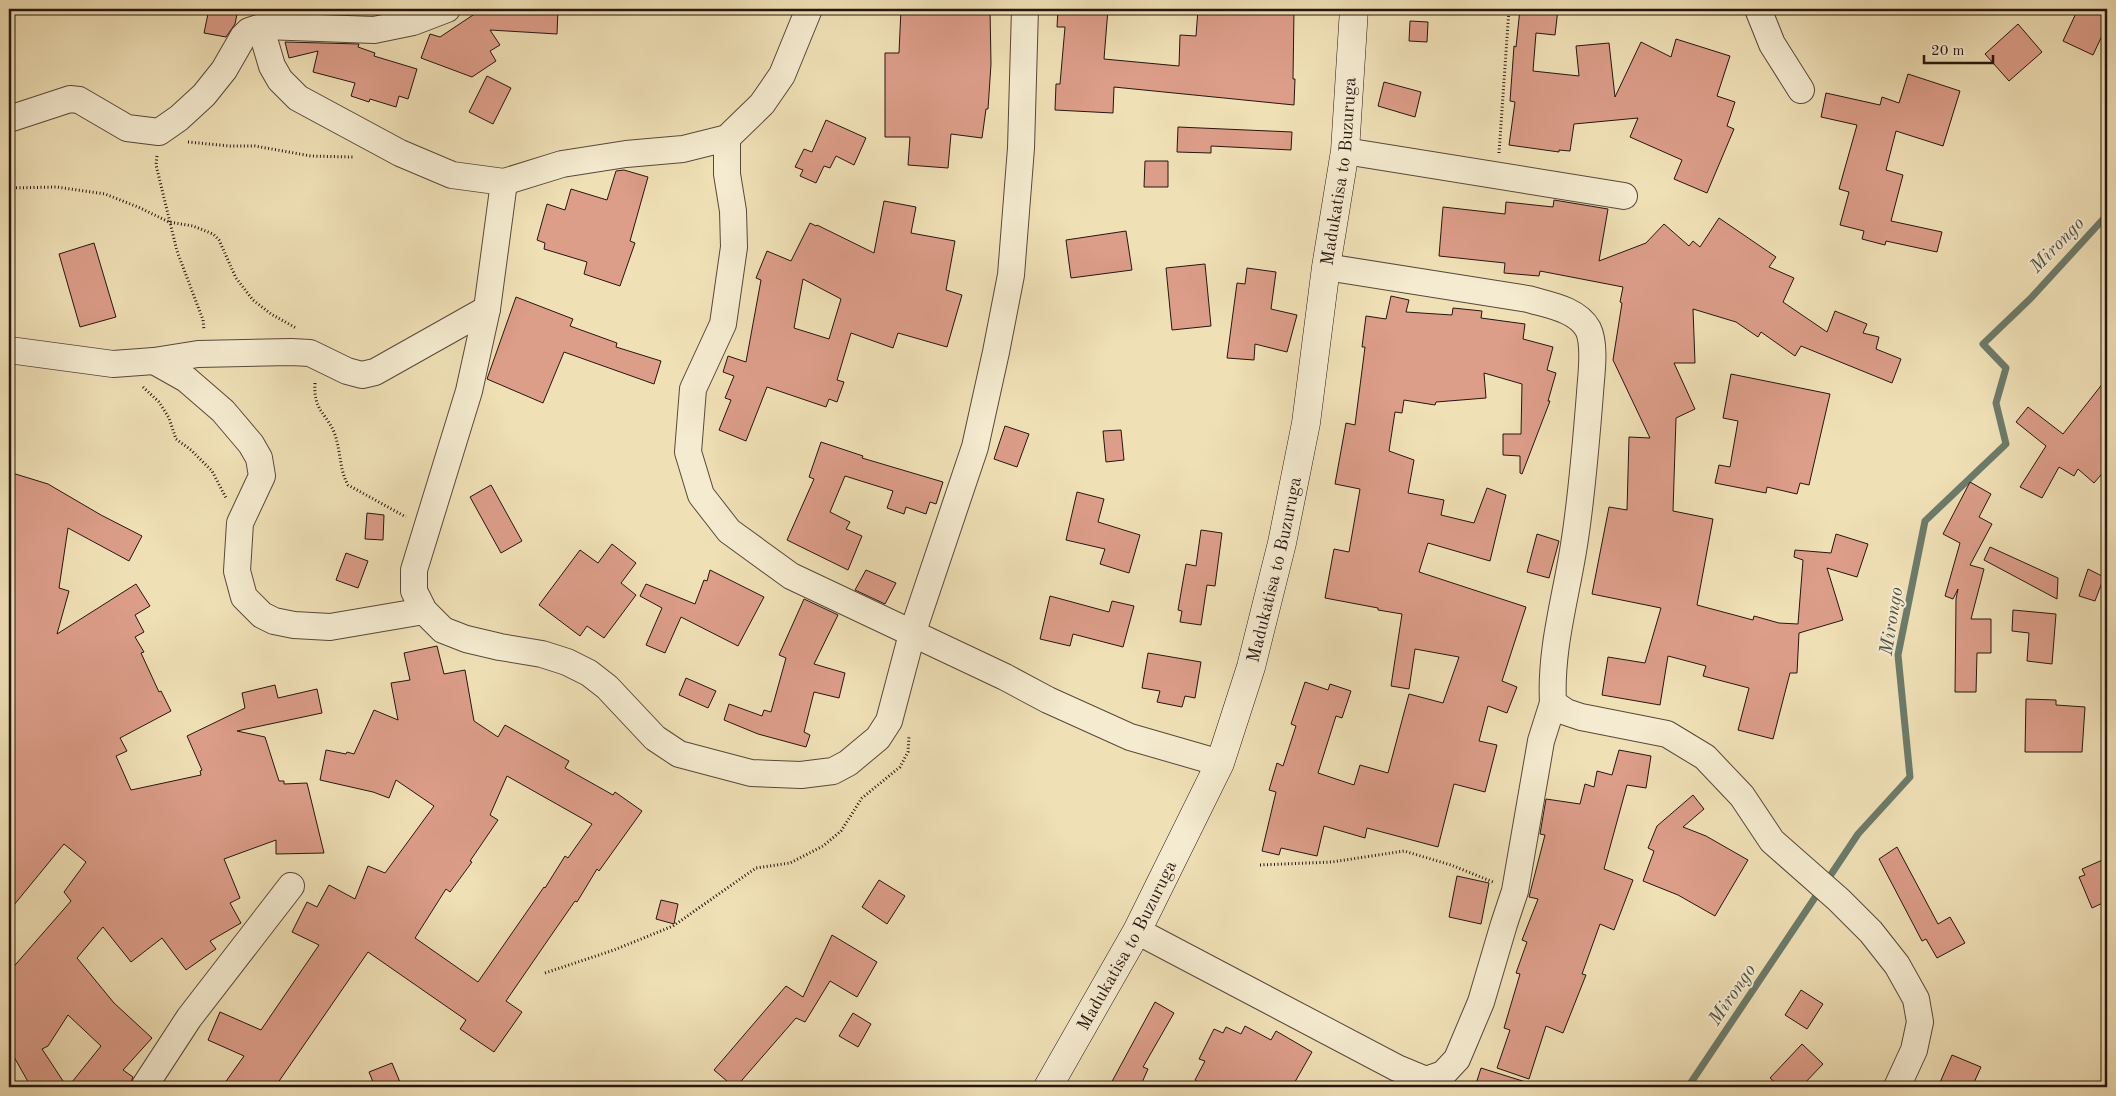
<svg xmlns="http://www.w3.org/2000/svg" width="2116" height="1096" font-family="'Old Standard TT',serif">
  <rect width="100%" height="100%" fill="#f0e0b6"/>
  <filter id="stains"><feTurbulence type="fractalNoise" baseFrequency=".004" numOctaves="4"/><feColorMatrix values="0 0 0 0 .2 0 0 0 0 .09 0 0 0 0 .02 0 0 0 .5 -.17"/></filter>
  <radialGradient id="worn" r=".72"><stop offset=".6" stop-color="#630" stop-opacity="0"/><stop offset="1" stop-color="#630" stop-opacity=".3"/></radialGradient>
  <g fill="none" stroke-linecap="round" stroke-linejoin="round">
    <g stroke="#6c7b6b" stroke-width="7">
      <path d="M1826 882 1858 834 1910 777 1898 655 1925 521 2006 444 1996 403 2006 368 1983 344 2031 298 2107 215"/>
      <path d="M1688 1087 1820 890"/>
    </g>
  </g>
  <g fill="#dc9d89" stroke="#26160f" fill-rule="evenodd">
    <path d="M209 9H238L235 24 226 37 204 33Z"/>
    <path d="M482 9H558L557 34 490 30 500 45 490 51 496 61 472 77 421 58 430 34 440 37Z"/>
    <path d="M901 9H990L991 64 988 109H986L982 138 951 134 948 168 908 165 910 137H885V53H899Z"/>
    <path d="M1058 9H1108L1104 59 1179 66 1180 35 1196 36 1198 9H1294L1293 79H1295L1294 105 1114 87 1113 113 1055 110 1056 84H1060L1065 27H1057Z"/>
    <path d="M1520 9H1558L1555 35 1536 33 1533 71 1579 76 1576 46 1609 43 1615 97 1641 42 1671 57 1676 39 1730 56 1717 96 1735 102 1727 126 1734 129 1707 193 1674 179 1682 160 1630 137 1638 118 1574 124 1570 151 1559 150V152L1509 145 1515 102 1510 101 1514 46 1516 47Z"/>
    <path d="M2078 9H2094L2107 15V25L2093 55 2063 41Z"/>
    <path d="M1410 21 1428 22 1427 42 1409 41Z"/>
    <path d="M2018 24 2042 52 2009 81 1985 54Z"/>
    <path d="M285 42 359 44 358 47 375 53 374 56 417 69 408 99 399 96 396 107 370 99 369 102 351 96 355 83 313 72 318 51 289 58Z"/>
    <path d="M1908 74 1960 91 1943 146 1896 131 1886 170 1903 175 1891 221 1942 232 1937 252 1886 241 1885 245 1862 239 1864 231 1840 225 1849 192 1839 189 1857 125 1821 117 1826 93 1880 105 1882 97 1899 103Z"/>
    <path d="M487 76 511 88 493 124 469 112Z"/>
    <path d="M1384 82 1421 92 1415 117 1378 106Z"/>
    <path d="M826 120 866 138 854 165 836 156 830 168 824 166 816 183 800 176 803 170 795 167 804 149 812 152Z"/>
    <path d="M1178 127 1292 132 1291 150 1211 146V153L1177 152Z"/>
    <path d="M1145 161H1168V187H1144Z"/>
    <path d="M624 170 648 177 630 241 635 243 620 286 584 274 587 262 544 249 545 243 537 240 547 204 565 210 571 189 607 200 616 171Z"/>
    <path d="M1554 200 1608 209 1599 261 1646 243 1664 224 1689 246 1693 241 1700 247 1719 218 1776 257 1769 267 1794 278 1783 302 1827 332 1835 311 1867 324 1863 333 1879 337 1876 349 1901 359 1892 383 1801 346 1795 356 1761 332 1758 337 1736 322 1693 309 1695 363H1674L1695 409 1676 418 1673 511 1713 519 1697 605 1753 620 1754 616 1779 623 1798 624 1803 560 1794 557 1795 550 1831 553 1836 534 1868 544 1857 577 1827 568 1843 620 1799 633 1797 673H1790L1773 739 1738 730 1749 688 1703 676 1706 666 1668 656 1660 705 1602 695 1608 657 1645 663 1661 608 1592 594 1609 507 1627 510 1629 437 1650 438 1613 360 1622 303 1620 302 1623 287 1540 271 1539 276 1504 273 1505 263 1439 256 1443 207 1505 214 1506 202 1553 207Z"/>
    <path d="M884 201 916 207 911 233 955 241 946 290 962 295 947 347 898 333 893 348 851 333 837 380 844 382 837 402 829 399 826 407 767 387 746 441 719 430 731 400 725 398 734 376 723 372 728 356 746 362 761 280 756 278 767 251 791 261 810 223 816 226 817 225 874 253ZM803 279 841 299 829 339 794 328Z"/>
    <path d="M1126 231 1132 270 1071 278 1066 240Z"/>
    <path d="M94 243 116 317 80 327 59 254Z"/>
    <path d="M1205 264 1211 326 1172 330 1166 268Z"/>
    <path d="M1247 268 1276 272 1271 309 1297 315 1287 352 1255 344 1254 360 1227 358 1237 283 1245 284Z"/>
    <path d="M1391 296 1409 300 1406 312 1452 315 1453 308 1482 311 1481 318 1525 324 1523 339 1553 347 1547 370 1556 373 1548 401H1550L1522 474 1520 473V456L1503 455V434H1521L1522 384 1484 373 1486 398 1436 402 1435 405 1404 400 1402 413 1395 412 1389 451 1414 460 1408 493 1444 500 1441 515 1474 523 1487 488 1506 495 1490 561 1428 543 1419 572 1526 607 1502 681 1517 687 1507 713 1488 706 1479 741 1497 745 1485 792 1454 784 1438 847 1367 828 1365 838 1324 826 1317 856 1281 848 1279 855 1262 851 1276 792 1269 790 1277 763 1283 766 1296 726 1291 724 1305 682 1328 690 1330 684 1351 691 1342 718 1336 716 1318 773 1354 785 1360 765 1388 773 1409 694 1443 703 1459 657 1415 649 1409 689 1391 686 1402 614 1378 610V608L1325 598 1334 549 1349 552 1360 489 1335 484 1346 423 1355 425 1365 347H1362L1366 316 1386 319Z"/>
    <path d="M516 297 573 319 570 326 617 343 616 347 661 361 654 384 564 352 543 403 487 379Z"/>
    <path d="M1731 374 1830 394 1809 485 1800 483 1797 494 1767 487 1766 493 1715 483 1719 465 1730 467 1738 421 1723 418Z"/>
    <path d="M2107 378V468L2094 483 2078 469 2074 476 2059 467 2042 498 2020 487 2046 446 2016 422 2028 407 2063 434Z"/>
    <path d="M1005 426 1029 434 1017 467 994 459Z"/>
    <path d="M1121 430 1124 460 1106 462 1103 431Z"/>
    <path d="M821 442 863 456 862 458 943 482 936 504 930 502 926 514 906 507 904 514 887 508 893 491 845 476 830 512 850 522 846 529 862 536 848 570 787 540 814 479 809 477Z"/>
    <path d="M9 472 48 484 101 515 142 536 129 561 68 528 59 588 69 591 57 634 136 584 150 606 135 615 144 632 135 637 144 652 141 653 159 692 161 691 171 711 120 738 127 751 116 756 131 790 201 775 200 771 202 770 187 736 245 708 242 693 275 685 278 698 317 689 322 713 237 731 265 737 279 781H284V784L307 783 324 853 276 854V840L224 859 240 898 230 903 241 923 210 941 216 949 186 970 162 938 131 962 103 927 77 958 114 1003 152 1038 123 1070 133 1077 129 1087H68L101 1046 68 1015 48 1046 42 1049 67 1087H31L9 1048V972L71 901 64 892 86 862 64 844 9 911Z"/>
    <path d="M1970 482 1991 494 1979 517 1992 524 1970 565 1984 569 1971 619H1991V653H1977L1976 692H1955L1956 599 1958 589 1953 599 1945 596 1960 543 1943 534Z"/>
    <path d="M491 485 522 541 501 553 470 497Z"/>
    <path d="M1077 492 1104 499 1098 522 1140 535 1129 573 1100 564 1105 549 1066 540Z"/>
    <path d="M367 513 384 515 383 540 365 539Z"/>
    <path d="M1201 530 1222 533 1215 586 1207 585 1201 625 1180 622 1182 611 1178 610 1186 564 1196 566Z"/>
    <path d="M1537 534 1559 541 1549 578 1527 572Z"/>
    <path d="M612 544 636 563 621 583 636 595 604 638 587 626 580 636 539 605 580 550 598 563Z"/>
    <path d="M1990 547 2058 578 2057 599 1984 560Z"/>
    <path d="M346 553 368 561 358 588 336 580Z"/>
    <path d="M2088 569 2104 577 2095 601 2079 596Z"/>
    <path d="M710 570 764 597 738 646 681 617 665 653 646 645 662 608 640 596 646 584 695 604 704 580 707 581Z"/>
    <path d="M866 570 896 583 885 604 855 590Z"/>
    <path d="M1050 596 1109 612 1112 601 1134 606 1123 647 1073 634 1070 646 1040 639Z"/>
    <path d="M804 599 838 615 814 664 845 673 839 698 814 692 804 732 810 735 806 747 758 734 724 720 729 704 762 716 764 710 771 712 786 658 779 655Z"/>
    <path d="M2013 610 2056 614 2052 664 2027 661 2029 633 2012 631Z"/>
    <path d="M437 646 444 674 465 670 474 721 498 737 505 725 569 761 565 768 613 795 615 792 642 811 599 871 597 869 577 902 575 901 550 937 506 1001 522 1012 494 1052 460 1029 466 1020 368 952 275 1087H222L244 1056 208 1040 220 1012 261 1030 319 945 292 932 307 902 317 907 329 885 355 899 368 866 385 873 434 806 396 780 389 798 373 792 320 780 326 750 346 754 347 752 354 754 374 710 398 720 391 683 410 680 404 653ZM507 776 592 824 568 858 565 856 545 888 544 887 478 982 415 938 446 889 450 892 472 862 470 861 498 820 490 815Z"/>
    <path d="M1148 653 1201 662 1195 698 1185 696 1182 707 1157 702 1160 691 1142 688Z"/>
    <path d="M686 678 716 691 708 708 679 695Z"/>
    <path d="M2026 699 2056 700V705L2085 707 2082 752H2025Z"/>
    <path d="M1619 750 1651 756 1646 788 1627 785 1604 869 1633 880 1614 930 1600 924 1582 974 1586 975 1563 1033 1546 1026 1529 1079 1497 1068 1510 1030 1504 1028 1520 974 1516 973 1527 942 1522 940 1538 899 1529 897 1545 835 1540 834 1546 799 1580 804 1585 784 1594 787 1597 771 1612 775Z"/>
    <path d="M1693 795 1704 809 1683 827 1706 836 1748 860 1715 916 1678 895 1643 881 1654 851 1648 848 1657 826Z"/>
    <path d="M1897 847 1938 924 1950 917 1965 943 1937 958 1926 939 1922 941 1879 859Z"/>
    <path d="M2107 858V901L2092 908 2079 877 2085 875 2082 869Z"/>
    <path d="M1457 876 1489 883 1481 924 1449 917Z"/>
    <path d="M879 880 905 896 887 924 862 907Z"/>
    <path d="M661 900 678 904 674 924 656 919Z"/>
    <path d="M832 935 877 962 857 997 830 981 805 1022 796 1018 736 1087H734L714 1070 786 986 803 997Z"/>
    <path d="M1801 990 1823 1004 1807 1029 1785 1015Z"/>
    <path d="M1155 1002 1174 1013 1143 1067 1148 1069 1140 1087H1109Z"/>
    <path d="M853 1013 871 1024 858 1047 839 1036Z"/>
    <path d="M1245 1026 1271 1040 1276 1031 1312 1052 1292 1087H1208L1195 1080 1205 1061 1199 1059 1214 1029 1223 1033 1226 1027 1241 1034Z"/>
    <path d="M1802 1044 1823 1064 1801 1087H1780L1770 1078Z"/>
    <path d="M1952 1055 1981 1067 1972 1087H1938Z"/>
    <path d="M392 1063 402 1087H375L369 1072Z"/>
    <path d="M1481 1068 1529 1083V1087H1475Z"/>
  </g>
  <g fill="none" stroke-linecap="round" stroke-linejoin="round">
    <defs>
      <g id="minor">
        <path d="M1758 9 1772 44 1801 90"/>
        <path d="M264 26V39L272 66 280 80 298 98 400 153 452 175 504 182 562 164 626 154 683 149 727 138 762 104 782 75 809 9"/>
        <path d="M9 119 70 99 79 100 127 128 159 132 179 118 204 95 224 70 243 37 249 31 264 26 374 30 413 22 447 9"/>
        <path d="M727 138V174L733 211 734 247 723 324 693 389 688 452 701 495 729 531 791 576 1005 677 1048 700 1130 737 1220 763"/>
        <path d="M1345 151 1624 196"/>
        <path d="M504 182 487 309 469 391 414 570V591L424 611 443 630 466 639 500 647 542 654 567 662 589 673 607 687 655 738 679 754 751 773 801 775 833 771 848 763 878 738 889 721 912 634 975 447 996 352 1011 275 1021 148 1025 9"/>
        <path d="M1326 267 1528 299C1548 305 1577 309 1588 329 1596 345 1591 376 1590 393 1586 444 1582 495 1574 545 1566 597 1550 649 1553 703L1566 712 1581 717 1667 734 1705 757 1742 796 1772 841 1839 900 1871 932 1897 965 1916 999 1920 1022 1914 1050 1897 1087"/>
        <path d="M9 350 113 364 154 361 198 354 291 352 310 353 347 371 362 375 375 372 487 309"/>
        <path d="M154 361 186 379 223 411 251 444 259 458 262 476 240 523 237 571 244 597 262 615 274 621 294 625 330 627 424 611"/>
        <path d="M1137 931 1397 1068 1426 1080 1443 1074 1457 1059 1481 1002 1504 924 1515 891 1541 741 1553 703"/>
        <path d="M144 1087 189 1018 291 886"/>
      </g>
      <g id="secondary">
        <path id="s1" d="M1048 1087 1137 931 1220 763 1251 667 1282 543 1306 423 1326 267 1345 151 1354 9"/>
      </g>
    </defs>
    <use href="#minor" stroke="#584839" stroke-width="28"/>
    <use href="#secondary" stroke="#26160f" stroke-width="29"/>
    <g stroke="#26160f" stroke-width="3" stroke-dasharray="1 2.5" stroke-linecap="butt">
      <path d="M188 142 230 146H255L311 156 353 157"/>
      <path d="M1499 153 1509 9"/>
      <path d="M157 156 156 165 177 251 203 320 204 330"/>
      <path d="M9 188 57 187 105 194 138 207 169 222 193 226 213 234 219 240 236 278 253 300 271 314 296 328"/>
      <path d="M315 383C313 410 326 413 334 432 341 450 339 469 348 485L406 517"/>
      <path d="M143 387 159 402 169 418 176 439 191 450 212 471 226 498"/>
      <path d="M1260 865 1332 862 1404 851 1451 865 1493 882"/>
      <path d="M545 973 614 950 673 926 756 868 790 863 823 846 841 831 862 798 900 767 908 752 909 736"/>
    </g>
    <use href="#minor" stroke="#f5ebd0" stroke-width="26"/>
    <use href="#secondary" stroke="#f5ebd0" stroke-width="28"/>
  </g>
  <g text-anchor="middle" stroke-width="4" stroke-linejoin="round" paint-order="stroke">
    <g font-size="18" fill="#26160f" stroke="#f5ebd0">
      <text dy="6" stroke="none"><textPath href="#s1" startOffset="972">Madukatisa to Buzuruga</textPath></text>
      <text dy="6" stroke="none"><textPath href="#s1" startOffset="568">Madukatisa to Buzuruga</textPath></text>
      <text dy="6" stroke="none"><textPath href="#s1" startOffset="162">Madukatisa to Buzuruga</textPath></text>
    </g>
    <g font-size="19" font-style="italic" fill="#4f5145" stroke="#f5ebd0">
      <text transform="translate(2056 244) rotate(-46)" y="7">Mirongo</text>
      <text transform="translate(1890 621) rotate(-81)" y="7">Mirongo</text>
      <text transform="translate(1731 994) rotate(-56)" y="7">Mirongo</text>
    </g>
  </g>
  <rect width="2116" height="1096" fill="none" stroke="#f0e0b6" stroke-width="30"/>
  <rect x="10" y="10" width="2096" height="1076" fill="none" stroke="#26160f" stroke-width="2.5"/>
  <rect x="15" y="15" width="2086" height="1066" fill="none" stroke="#26160f"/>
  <path d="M1924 55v8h69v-8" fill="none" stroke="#26160f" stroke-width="2.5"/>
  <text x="1931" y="55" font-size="15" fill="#26160f" stroke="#f5ebd0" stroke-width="4" paint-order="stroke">20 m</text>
  <rect width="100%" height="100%" filter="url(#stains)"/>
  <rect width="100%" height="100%" fill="url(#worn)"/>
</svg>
